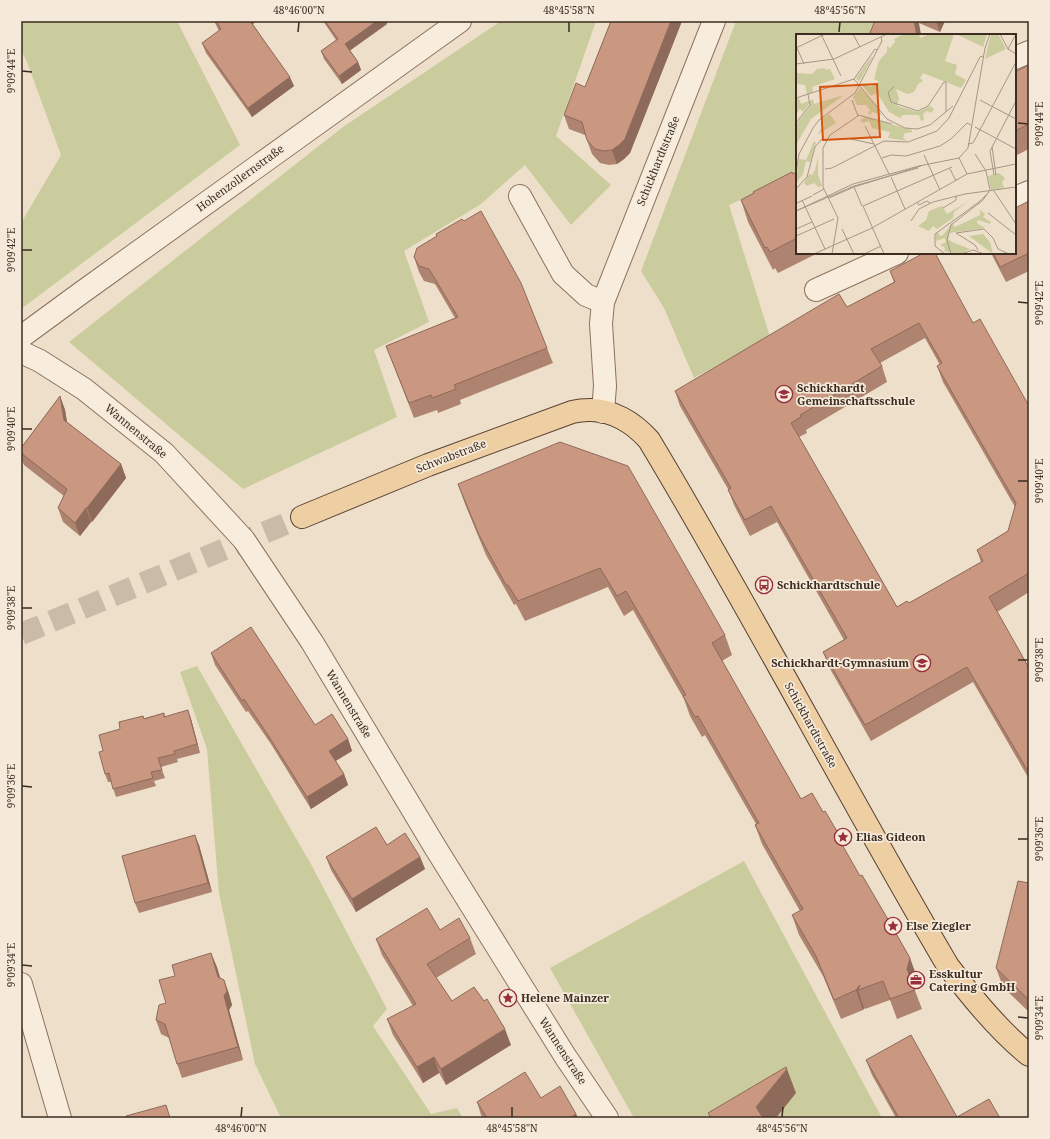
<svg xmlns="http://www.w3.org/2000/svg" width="1050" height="1139" font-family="'Noto Serif',serif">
  <rect width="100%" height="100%" fill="#eedfca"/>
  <g fill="#cbcc9d">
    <path d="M21 21H177L240 145 21 309V223L61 155 27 62 21 50Z"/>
    <path d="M501 21H596L556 136 611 185 571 225 525 165 481 204 404 251 429 322 374 350 397 417 243 489 69 342 343 127Z"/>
    <path d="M736 21H877L871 35H797V176L729 205 770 337 694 378 664 308 641 271Z"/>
    <path d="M197 666 312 866 387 1009 373 1026 431 1114 457 1108 463 1118H281L255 1064 219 893 207 749 180 672Z"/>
    <path d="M744 861 882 1118H776L765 1095 714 1118H634L550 968Z"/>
  </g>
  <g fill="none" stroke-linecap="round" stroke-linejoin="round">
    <path stroke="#cabba8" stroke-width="22" stroke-dasharray="22 11" stroke-linecap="butt" d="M21 634 302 517"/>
    <defs>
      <g id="minor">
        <path d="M1015 58 1029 52"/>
        <path d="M520 196 563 274 586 295 603 302"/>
        <path d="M1015 198 1029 192"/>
        <path d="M816 290 897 253"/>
        <path d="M21 337 81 293 460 21"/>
        <path d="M21 352 40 361 84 389 164 453 244 540 312 642 435 847 565 1056 607 1118"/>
        <path d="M603 412 605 386 601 324 603 302 714 21"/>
        <path d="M21 984 60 1118"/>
      </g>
      <path id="major" d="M302 517 428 465 572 412C577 411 582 410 588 410 612 409 634 423 649 440 753 613 846 793 948 966 972 998 998 1030 1029 1055"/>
    </defs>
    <use href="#minor" stroke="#8a715e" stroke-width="24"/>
    <use href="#major" stroke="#584032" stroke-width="24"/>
    <use href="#minor" stroke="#f8eddd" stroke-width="22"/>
    <use href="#major" stroke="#eecfa4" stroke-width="22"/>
  </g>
  <g fill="#ae836f" fill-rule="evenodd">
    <path d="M214 21H254V23L253 24 294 86 252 117 206 53 202 43 219 31Z"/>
    <path d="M323 21H386L387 24 350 50 358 62 361 70 342 84 324 59 321 51 336 40Z"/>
    <path d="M611 21H682L630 153 624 159 617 164 609 165 600 163 592 154 585 135 569 129 564 115 585 87Z"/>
    <path d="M875 21H945L940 32 919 23 921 35H869Z"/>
    <path d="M1029 65V149L1015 156V72Z"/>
    <path d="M797 172V253H818L778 273 775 268 773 270 748 222 741 200Z"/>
    <path d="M1029 201V271L1006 282 991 253H1015Z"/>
    <path d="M436 234 547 348 553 363 460 400 461 404 438 413 437 410 414 418 386 346 455 318 435 284 424 281 419 272 414 257 437 236Z"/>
    <path d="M890 271 973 323 1029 406V592L997 612 1029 668V779L973 682 871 741 829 667 823 652 844 640 777 522 750 536 734 505 728 489 680 406 675 391 847 307 894 282ZM925 338 940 365 937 366 943 382 1015 507 1008 531 977 550 981 562 909 603 897 607 799 437 807 433 806 430 887 382 882 366 880 363Z"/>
    <path d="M60 396 65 410 67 422 121 464 126 478 92 522H91L80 536 63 522 58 508 64 496 24 465 21 458V448Z"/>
    <path d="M458 484 725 635 732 655 722 661 801 799 823 812 838 833 842 846 917 977 914 988 922 1009 897 1019 890 1000 865 1009 864 1008 863 1010 841 1019 823 976 799 935 792 915 800 911 762 844 755 825 756 824 705 735 702 737 690 716 684 699 633 610 624 616 608 587 525 621 516 604 514 605 486 555 465 504Z"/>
    <path d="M211 653 315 725 348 739 352 751 336 761 344 774 348 785 311 809 271 744 248 711 246 712 215 665Z"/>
    <path d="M164 713 165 717 191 719 200 753 177 759 178 762 161 767 165 778 154 781 156 786 116 797 111 782H108L105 774 103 751 145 718Z"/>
    <path d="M199 845 212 892 139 913 135 903Z"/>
    <path d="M387 845 420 857 425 869 356 912 331 870 326 857Z"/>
    <path d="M1029 883V1012L1003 987 996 968Z"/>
    <path d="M440 930 470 938 476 954 436 978 452 1001 511 1045 446 1085 439 1073 423 1083 393 1035 387 1019 413 1006 382 955 376 939Z"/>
    <path d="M211 953 220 978 224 980 229 994 232 1005 229 1010 243 1060 182 1078 177 1064 169 1038 161 1034 156 1020 166 1003 175 976Z"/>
    <path d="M866 1060 957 1117 1000 1118H896L872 1075Z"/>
    <path d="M541 1098 576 1114 578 1118H483L481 1115 477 1102Z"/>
  </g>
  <g fill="#8d6a5a">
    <path d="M249 21H254V23L250 26Z"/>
    <path d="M377 21H386L387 24 348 52 345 44Z"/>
    <path d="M671 21H682L630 153 624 159 617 164 612 150Z"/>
    <path d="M914 21H918L921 35H917Z"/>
    <path d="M936 21H945L940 32Z"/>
    <path d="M358 62 361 70 342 84 339 76Z"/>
    <path d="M290 77 294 86 252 117 248 108Z"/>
    <path d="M60 396 65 410 69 434 64 420Z"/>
    <path d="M121 464 126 478 92 522 87 508Z"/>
    <path d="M86 508 91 522 80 536 75 523Z"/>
    <path d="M188 710 191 719 200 753 197 744Z"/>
    <path d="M348 739 352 751 333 762 329 751Z"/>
    <path d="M344 774 348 785 311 809 307 797Z"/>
    <path d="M195 835 199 845 212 892 208 883Z"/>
    <path d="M420 857 425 869 356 912 352 899Z"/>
    <path d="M211 953 217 967 224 991 218 977Z"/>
    <path d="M910 958 917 977 914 988 907 969Z"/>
    <path d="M224 980 229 994 232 1005 229 1010 243 1060 238 1047 224 996Z"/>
    <path d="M860 985 858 990 864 1008 863 1010 856 990Z"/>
    <path d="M505 1029 511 1045 446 1085 441 1069Z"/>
    <path d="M434 1057 439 1073 423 1083 417 1067Z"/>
    <path d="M787 1069 796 1093 776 1118H760L756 1107Z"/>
    <path d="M576 1114 578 1118H570Z"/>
  </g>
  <g fill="#ca9881" stroke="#8d6a5a" fill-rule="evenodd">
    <path d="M216 21H250L290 77 248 108 202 43 221 29Z"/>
    <path d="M325 21H377L345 44 358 62 339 76 321 51 338 39Z"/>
    <path d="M611 21H671L625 139 619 145 612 150 604 151 595 149 587 140 582 122 564 115 576 83 585 87Z"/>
    <path d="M875 21H914L917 35H869Z"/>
    <path d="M1029 65V124L1015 131V72Z"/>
    <path d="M792 172 793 174 797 172V238L770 252 767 247 765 248 741 200 754 193 753 192Z"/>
    <path d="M1029 201V253L1000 267 993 253H1015V208Z"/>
    <path d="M481 211 521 283 547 348 454 385 456 389 432 398 431 395 409 403 386 346 458 317 429 269 419 266 414 257 417 248 437 236 436 234 462 219 464 221Z"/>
    <path d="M924 253H935L973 323 980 319 1029 406V573L989 597 1029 668V773L967 667 865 725 823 652 847 638 771 506 745 520 728 490 731 488 675 391 839 294 847 307 895 282 890 271ZM919 323 942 363 937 366 1016 503 1008 531 977 550 983 561 909 603 907 601 897 607 791 423 801 417 800 415 882 366 871 349Z"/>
    <path d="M60 396 64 420 121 464 87 508H86L75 523 58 508 67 489 21 453V448Z"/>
    <path d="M560 442 628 466 725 635 712 643 801 799 812 793 823 812 825 811 838 833 836 834 860 876 862 875 886 916 910 958 907 969 915 990 890 999 883 981 858 990 860 985 856 990 834 1000 816 956 792 915 803 909 755 825 759 823 698 716 695 717 683 696 686 695 626 591 617 596 600 568 518 601 508 585H506L479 535 458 484Z"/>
    <path d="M251 627 315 725 332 714 348 739 329 751 344 774 307 797 266 732 244 699 242 701 211 653Z"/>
    <path d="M188 710 197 744 174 751 175 754 158 758 162 770 151 772 153 778 113 789 109 773 105 774 99 752 103 751 99 735 120 729 119 722 143 716 144 719 164 713V717Z"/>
    <path d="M376 827 387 845 405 833 420 857 352 899 326 857Z"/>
    <path d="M195 835 208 883 135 903 122 856Z"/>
    <path d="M1018 881 1029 883V1000L996 968Z"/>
    <path d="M427 908 440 930 459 918 470 938 427 964 452 1001 474 987 484 1001 487 999 505 1029 441 1069 434 1057 417 1067 387 1019 416 1004 376 939Z"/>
    <path d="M211 953 218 977 224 980 227 991 224 996 238 1047 177 1064 165 1024 156 1020 159 1005 166 1003 159 980 175 976 172 965Z"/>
    <path d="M911 1035 957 1117 989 1099 1000 1118H899L866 1060Z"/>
    <path d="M786 1067 787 1069 756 1107 763 1118H711L708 1113Z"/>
    <path d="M525 1072 541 1098 560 1086 576 1114 570 1118H487L477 1102Z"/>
    <path d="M166 1105 170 1118H126V1116Z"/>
  </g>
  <path fill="none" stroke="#3b2b21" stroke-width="1.5" d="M298 32 299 22M569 32V22M839 32 840 22M22 71 32 72M1018 123 1028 124M22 250H32M1018 302 1028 303M22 429H32M1018 481H1028M22 608H32M1018 660H1028M22 786 32 787M1018 839H1028M22 965 32 966M1018 1017 1028 1018M241 1117 242 1107M512 1117V1107M782 1117 783 1107"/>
  <defs>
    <symbol id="school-ring" viewBox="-11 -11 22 22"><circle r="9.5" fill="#f5ead9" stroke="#97303c" stroke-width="1.5"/><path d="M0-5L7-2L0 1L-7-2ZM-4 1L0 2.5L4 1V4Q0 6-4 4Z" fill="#97303c"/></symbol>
    <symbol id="bus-ring" viewBox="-11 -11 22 22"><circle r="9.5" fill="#f5ead9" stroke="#97303c" stroke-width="1.5"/><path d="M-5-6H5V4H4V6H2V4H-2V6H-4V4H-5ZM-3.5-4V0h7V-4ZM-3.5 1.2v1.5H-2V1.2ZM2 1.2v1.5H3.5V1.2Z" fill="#97303c"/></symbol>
    <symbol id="sight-ring" viewBox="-11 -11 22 22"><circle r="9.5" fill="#f5ead9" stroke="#97303c" stroke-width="1.5"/><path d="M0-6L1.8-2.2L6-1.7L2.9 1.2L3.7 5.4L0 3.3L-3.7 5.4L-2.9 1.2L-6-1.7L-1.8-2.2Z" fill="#97303c"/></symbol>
    <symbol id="office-ring" viewBox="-11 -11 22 22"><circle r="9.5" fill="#f5ead9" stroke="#97303c" stroke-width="1.5"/><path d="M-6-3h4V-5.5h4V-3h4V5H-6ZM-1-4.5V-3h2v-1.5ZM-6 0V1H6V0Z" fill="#97303c"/></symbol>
  </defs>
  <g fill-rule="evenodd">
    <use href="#school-ring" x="774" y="384" width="20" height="20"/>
    <use href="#bus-ring" x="754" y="575" width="20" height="20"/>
    <use href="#school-ring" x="912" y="653" width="20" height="20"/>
    <use href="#sight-ring" x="833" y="827" width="20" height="20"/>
    <use href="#sight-ring" x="883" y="916" width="20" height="20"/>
    <use href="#office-ring" x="906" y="970" width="20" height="20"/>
    <use href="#sight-ring" x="498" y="988" width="20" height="20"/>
  </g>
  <g text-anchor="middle" stroke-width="3.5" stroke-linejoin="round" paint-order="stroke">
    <g font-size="11" fill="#3b2b21" stroke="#f5ead9">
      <text transform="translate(658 161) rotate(-68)" y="4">Schickhardtstraße</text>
      <text transform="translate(240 178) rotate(-36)" y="4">Hohenzollernstraße</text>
      <text transform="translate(136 431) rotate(40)" y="4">Wannenstraße</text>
      <text transform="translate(451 456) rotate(-21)" y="4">Schwabstraße</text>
      <text transform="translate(349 704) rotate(59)" y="4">Wannenstraße</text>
      <text transform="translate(811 725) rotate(61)" y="4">Schickhardtstraße</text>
      <text transform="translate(563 1051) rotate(57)" y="4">Wannenstraße</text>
    </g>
    <g font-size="11" font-weight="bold" fill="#3b2b21" stroke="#f5ead9" text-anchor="start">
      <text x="797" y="392">Schickhardt<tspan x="797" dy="13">Gemeinschaftsschule</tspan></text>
      <text x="777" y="589">Schickhardtschule</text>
      <text x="909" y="667" text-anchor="end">Schickhardt-Gymnasium</text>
      <text x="856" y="841">Elias Gideon</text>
      <text x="906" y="930">Else Ziegler</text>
      <text x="929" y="978">Esskultur<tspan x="929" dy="13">Catering GmbH</tspan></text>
      <text x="521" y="1002">Helene Mainzer</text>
    </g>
  </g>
  <g transform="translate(796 34)">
    <rect width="220" height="220" fill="#eedfca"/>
    <path d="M108 0H122L125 4 132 0H158L149 27 161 31 159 40 170 46 165 54 127 39 124 44 127 47 122 50 118 58 111 60 100 55 103 64 101 72 122 78 134 72 138 75 135 79 131 77 127 80 128 86 125 87 123 81H107L104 84 93 78 81 59 75 62 66 51V49L74 53 83 48 78 45 83 27 91 18V12L94 14 99 8 98 5ZM160 0H191L187 13ZM195 0H202L210 15 189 25ZM75 23 76 24 63 48 60 44ZM29 34V36L34 35 39 45 16 53 17 58 11 60 9 51 0 50V39L16 40 21 35ZM64 54 76 67 86 81 76 78 74 81 72 79 74 76 70 71H61L57 63ZM48 61 15 85 0 111V91L14 72V67L17 65 18 70ZM3 64 5 70 13 67V70L7 78 4 75 0 80V65ZM34 80 40 89 21 101 28 91 25 85ZM69 83 116 96V98L109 99 107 104 112 107 92 104 94 98 76 94 73 87 66 89 64 86ZM18 107 20 109 14 128 10 127 7 140 0 149 3 125 10 126ZM22 123V141L26 152 22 153 18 149 11 152 8 149 13 140 16 141 19 136ZM203 139 209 144 206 148 208 154 195 156 192 142ZM173 167 158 178 157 184 141 195 137 192 133 197 122 192 130 186 133 177 146 172 151 180ZM184 176 189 180 187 183 195 188 194 190 182 186 181 189 189 194 153 199 152 205 156 208 174 215 164 220 148 217 149 214 144 211 150 208 149 204 140 207V199L142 198 144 202 147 201 156 189 159 193 184 181ZM187 200 194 208 197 220 173 202Z" fill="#cbcc9d"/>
    <path fill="none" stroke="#a69786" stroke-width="1" d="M25 0 45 42M57 0 64 13M204 0 212 15 220 20M0 14 29 0M1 14 8 30M212 15 220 0M0 30 38 25 91 0M58 45 91 85 109 94 121 95 134 91 157 72M98 53 92 58 95 68 122 77 132 72 148 48H150V78M0 64 58 45 79 15 81 16M184 66 220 85M62 81 96 90M0 89 14 71 12 60M69 92 93 140M179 93 220 115M55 105 78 110M172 110 177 109 220 28M196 113 200 141M128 121 144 156M86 124 95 121 110 122 144 112 155 105 171 89 175 91M29 135 36 134 88 107 112 108 141 97 153 84 184 23 187 22M154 135 160 147M0 139 3 120 17 94 23 86 59 59 86 7 85 3M171 140 163 124 172 114 189 14 194 0M198 141 194 117 220 67M95 143 109 175M58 153 66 172M0 155 11 143 19 113 26 105 30 106M198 157 220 190M17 161 28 155M33 164 58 153 125 132M6 166 29 215M121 168 123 171 131 167 134 169M1 169 16 162M147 174 160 166V162M0 177 57 150 123 132 163 124M0 177 58 152 122 134M192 179 220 201M115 187 123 175 137 168 169 160 220 153M0 195 16 188M46 195 58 220M0 202 38 185M182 216 179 211 160 199 188 195 197 204 202 215 213 220M18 220 76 194 171 140 220 130M36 220 42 184 27 153V114L34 101 62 82 56 66M68 220 85 212M88 220 67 172 156 133M149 220 139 212V200L183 168 193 158M155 220 151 206 155 191 187 166 194 156 190 137 179 120M165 220 177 216 188 220"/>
    <path fill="#d7540e" fill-opacity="0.15" stroke="#d7540e" stroke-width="2" d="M81 50 84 103 27 106 24 53Z"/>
    <rect width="220" height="220" fill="none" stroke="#3b2b21" stroke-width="2"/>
  </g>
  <rect width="1050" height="1139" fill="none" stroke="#f5ead9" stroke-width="44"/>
  <rect x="22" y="22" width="1006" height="1095" fill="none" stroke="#3b2b21" stroke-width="1.5"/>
  <g font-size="10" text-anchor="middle" fill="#3b2b21">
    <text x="299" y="14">48°46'00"N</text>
    <text x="569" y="14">48°45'58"N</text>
    <text x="840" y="14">48°45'56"N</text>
    <text transform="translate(11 71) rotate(-90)" y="4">9°09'44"E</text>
    <text transform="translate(1039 124) rotate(-90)" y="4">9°09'44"E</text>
    <text transform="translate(11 250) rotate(-90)" y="4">9°09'42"E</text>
    <text transform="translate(1039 303) rotate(-90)" y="4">9°09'42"E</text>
    <text transform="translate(11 429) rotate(-90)" y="4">9°09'40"E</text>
    <text transform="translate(1039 481) rotate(-90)" y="4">9°09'40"E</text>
    <text transform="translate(11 608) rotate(-90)" y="4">9°09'38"E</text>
    <text transform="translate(1039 660) rotate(-90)" y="4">9°09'38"E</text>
    <text transform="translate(11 786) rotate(-90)" y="4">9°09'36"E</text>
    <text transform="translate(1039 839) rotate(-90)" y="4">9°09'36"E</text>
    <text transform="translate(11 965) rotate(-90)" y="4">9°09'34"E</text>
    <text transform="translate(1039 1018) rotate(-90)" y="4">9°09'34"E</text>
    <text x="241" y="1132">48°46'00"N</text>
    <text x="512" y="1132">48°45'58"N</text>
    <text x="782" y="1132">48°45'56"N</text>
  </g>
</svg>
